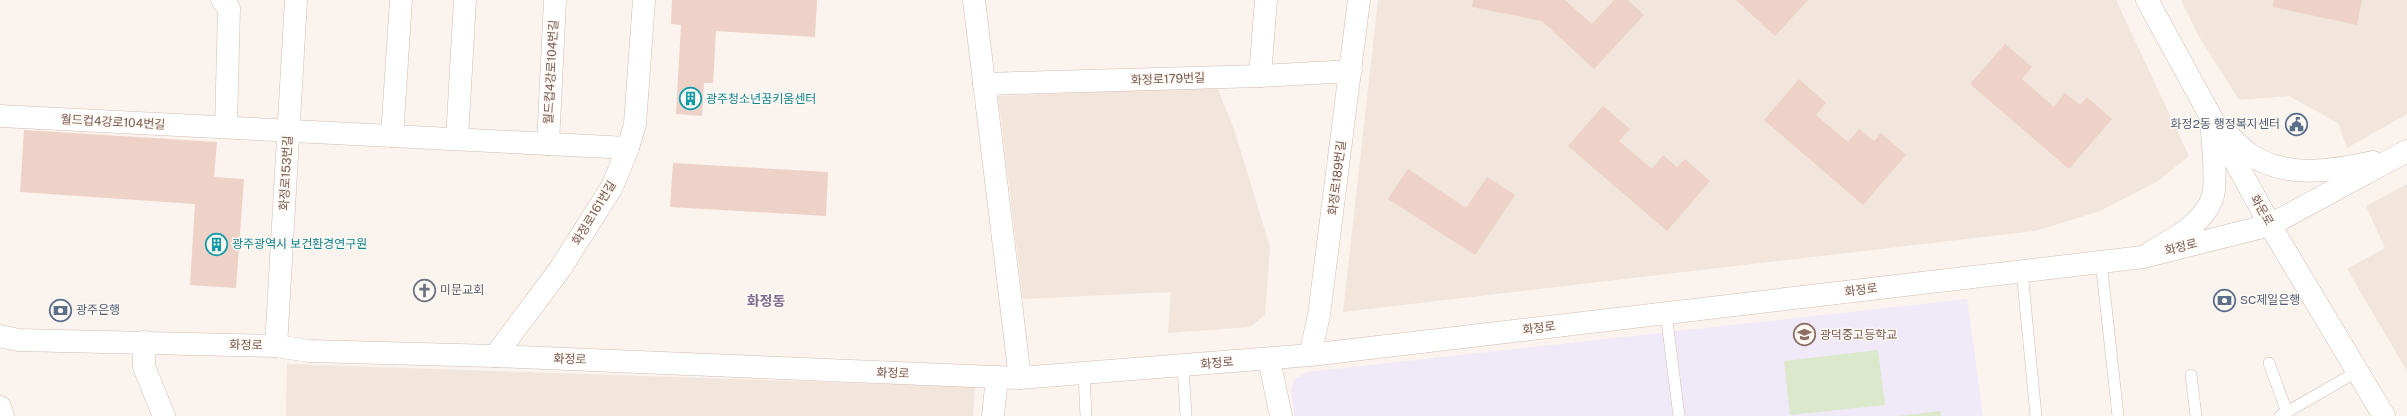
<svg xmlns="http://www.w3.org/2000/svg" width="2407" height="416" font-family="'Public Sans','Noto Sans KR',sans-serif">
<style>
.residential{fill:#f2e5dc}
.education{fill:#f0e9f8}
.green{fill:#dbe8cc}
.building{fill:#eed1c7}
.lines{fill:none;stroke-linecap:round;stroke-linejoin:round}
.service-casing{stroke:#cfbdb5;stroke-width:12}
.minor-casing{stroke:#cfbdb5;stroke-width:23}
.tertiary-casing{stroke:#cfbdb5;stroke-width:23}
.service{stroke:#fff;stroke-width:11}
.minor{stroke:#fff;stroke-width:22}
.tertiary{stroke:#fff;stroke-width:22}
.labels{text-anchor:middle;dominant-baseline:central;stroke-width:3;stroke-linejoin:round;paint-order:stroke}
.street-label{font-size:12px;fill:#745951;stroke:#fef8f3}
.culture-label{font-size:12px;fill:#0d838f;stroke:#fef8f3;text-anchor:start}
.service-label{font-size:12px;fill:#4e5e75;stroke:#fef8f3;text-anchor:start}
.worship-label{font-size:12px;fill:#5b616d;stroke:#fef8f3;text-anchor:start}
.education-label{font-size:12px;fill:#785e54;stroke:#fef8f3;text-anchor:start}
.quarter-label{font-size:14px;font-weight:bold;fill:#7d6a8f;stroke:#fef8f3}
</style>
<rect width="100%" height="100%" fill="#fbf3ed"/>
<g class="residential">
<path d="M1378,0H2116L2189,156L2158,181L2100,211L2035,231L1343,312Z"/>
<path d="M2181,0H2407V114L2347,148L2338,123L2289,96L2239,100L2198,35Z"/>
<path d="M1217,87L1234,129L1270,247L1265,315L1250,327L1168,333L1171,292L1023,299L998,96Z"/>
<path d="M2407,184V371L2347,269L2385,248L2366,206Z"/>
<path d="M287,364L975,387L973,416H286Z"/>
</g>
<path class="education" d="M1967,299L1983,416H1295L1292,399L1291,388L1295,379L1308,372Z"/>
<g class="green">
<path d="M1878,350L1885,405L1790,415L1784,361Z"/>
<path d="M1940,411L1941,416H1898Z"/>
</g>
<g class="building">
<path d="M672,0H817L815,37L716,31L713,83H704L702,116L676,114L681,25L671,24Z"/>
<path d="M1473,0H1565L1592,24L1614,0H1628L1644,15L1594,69L1542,21L1472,7Z"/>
<path d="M1736,0H1808L1775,36Z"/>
<path d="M2274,0H2362L2357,25L2273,7Z"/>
<path d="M2005,44L2032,67L2022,79L2054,107L2065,93L2080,105L2087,97L2112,119L2069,169L1970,84Z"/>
<path d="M1799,79L1826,103L1816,115L1848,142L1859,129L1874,141L1881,133L1906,155L1863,205L1764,120Z"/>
<path d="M1603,106L1630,129L1619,141L1652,169L1663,155L1677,167L1685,159L1710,181L1667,231L1568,146Z"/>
<path d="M24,130L217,142L214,177L244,179L236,288L190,285L195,204L20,192Z"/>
<path d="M673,163L828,172L826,216L670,207Z"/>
<path d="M1408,169L1466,208L1487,177L1515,195L1475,255L1388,199Z"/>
</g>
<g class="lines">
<defs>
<g id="service">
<path d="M2101,261L2118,416"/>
<path d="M2022,271L2036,416"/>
<path d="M1666,313L1679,416"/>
<path d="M2269,363L2287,412"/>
<path d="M1183,366L1186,416"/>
<path d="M1084,374L1086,416"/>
<path d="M2191,375L2196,416"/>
<path d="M2280,416L2358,371"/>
</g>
<g id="minor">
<path d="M222,0L229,8L226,127"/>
<path d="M974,0L1020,378"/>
<path d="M1260,76L1266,0"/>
<path d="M984,84L1260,76L1351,71"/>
<path d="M0,116L628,148"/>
<path d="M392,136L401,0"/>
<path d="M457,139L465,0"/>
<path d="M548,144L555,0"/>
<path d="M2151,252C2173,239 2202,225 2212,199C2218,184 2212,138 2211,120"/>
<path d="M144,342V367L164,416"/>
<path d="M276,346L296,0"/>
<path d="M1310,355L1319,315L1359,0"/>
<path d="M495,356L560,269L612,187L628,148L635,124L644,0"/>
<path d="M1269,359L1281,416"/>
<path d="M993,416L997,377"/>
</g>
<g id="tertiary">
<path d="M2147,0L2270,225L2384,416"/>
<path d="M2224,131C2232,139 2240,147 2249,154C2287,179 2331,171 2373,162"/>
<path d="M0,336L18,340L276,346L309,351L495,356L1020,378L1310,355L2143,257L2270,225L2407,151"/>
<path d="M0,407L3,416"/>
</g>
</defs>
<use href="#service" class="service-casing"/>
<use href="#minor" class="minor-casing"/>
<use href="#tertiary" class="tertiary-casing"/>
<use href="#service" class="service"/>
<use href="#minor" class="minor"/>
<use href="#tertiary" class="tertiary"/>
</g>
<defs>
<symbol id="building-ring" viewBox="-11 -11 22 22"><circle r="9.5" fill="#fef8f3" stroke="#0f9aa8" stroke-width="1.5"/><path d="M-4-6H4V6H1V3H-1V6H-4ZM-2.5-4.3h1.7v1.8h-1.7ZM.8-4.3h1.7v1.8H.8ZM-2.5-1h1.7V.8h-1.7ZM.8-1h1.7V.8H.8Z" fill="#0f9aa8"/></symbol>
<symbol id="civic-ring" viewBox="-11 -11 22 22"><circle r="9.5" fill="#fef8f3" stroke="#5c6f8a" stroke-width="1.5"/><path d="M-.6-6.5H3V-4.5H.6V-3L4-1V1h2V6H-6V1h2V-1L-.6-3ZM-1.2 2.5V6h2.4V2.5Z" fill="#5c6f8a"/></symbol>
<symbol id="church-ring" viewBox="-11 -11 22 22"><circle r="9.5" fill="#fef8f3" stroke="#6b7280" stroke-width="1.5"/><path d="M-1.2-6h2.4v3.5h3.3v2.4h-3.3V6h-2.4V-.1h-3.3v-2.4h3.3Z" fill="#6b7280"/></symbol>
<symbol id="bank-ring" viewBox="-11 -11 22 22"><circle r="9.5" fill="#fef8f3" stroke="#5c6f8a" stroke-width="1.5"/><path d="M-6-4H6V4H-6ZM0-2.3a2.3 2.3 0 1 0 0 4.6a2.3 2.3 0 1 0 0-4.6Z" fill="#5c6f8a"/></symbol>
<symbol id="school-ring" viewBox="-11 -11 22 22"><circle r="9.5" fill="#fef8f3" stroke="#8d6e63" stroke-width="1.5"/><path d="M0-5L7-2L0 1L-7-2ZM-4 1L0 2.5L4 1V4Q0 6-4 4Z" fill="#8d6e63"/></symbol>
</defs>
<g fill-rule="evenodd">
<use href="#building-ring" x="678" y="86" width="25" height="25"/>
<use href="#civic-ring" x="2284" y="112" width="25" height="25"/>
<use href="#building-ring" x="204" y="232" width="25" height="25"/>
<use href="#church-ring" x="412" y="278" width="25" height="25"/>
<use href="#bank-ring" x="2212" y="288" width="25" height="25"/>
<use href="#bank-ring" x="48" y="298" width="25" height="25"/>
<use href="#school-ring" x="1792" y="322" width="25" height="25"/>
</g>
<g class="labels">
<g class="street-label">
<text transform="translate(551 72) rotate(-87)">월드컵4강로104번길</text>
<text transform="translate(1168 79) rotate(-2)">화정로179번길</text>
<text transform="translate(113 122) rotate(3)">월드컵4강로104번길</text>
<text transform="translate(286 173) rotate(-87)">화정로153번길</text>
<text transform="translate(1337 178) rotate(-83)">화정로189번길</text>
<text transform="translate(2262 210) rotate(60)">화운로</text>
<text transform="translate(594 213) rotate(-59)">화정로161번길</text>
<text transform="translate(2181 247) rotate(-14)">화정로</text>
<text transform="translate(1861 290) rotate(-7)">화정로</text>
<text transform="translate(1539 328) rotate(-7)">화정로</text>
<text transform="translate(246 345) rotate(1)">화정로</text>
<text transform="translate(570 359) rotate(2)">화정로</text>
<text transform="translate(1217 363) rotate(-5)">화정로</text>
<text transform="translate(893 373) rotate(2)">화정로</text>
</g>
<g class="culture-label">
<text x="706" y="99">광주청소년꿈키움센터</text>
<text x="232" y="244">광주광역시 보건환경연구원</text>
</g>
<g class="service-label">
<text x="2280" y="124" text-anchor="end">화정2동 행정복지센터</text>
<text x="2240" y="300">SC제일은행</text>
<text x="76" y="310">광주은행</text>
</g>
<g class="worship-label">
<text x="440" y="290">미문교회</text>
</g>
<g class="education-label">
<text x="1820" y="335">광덕중고등학교</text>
</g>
<g class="quarter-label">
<text x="766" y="301">화정동</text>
</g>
</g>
</svg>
